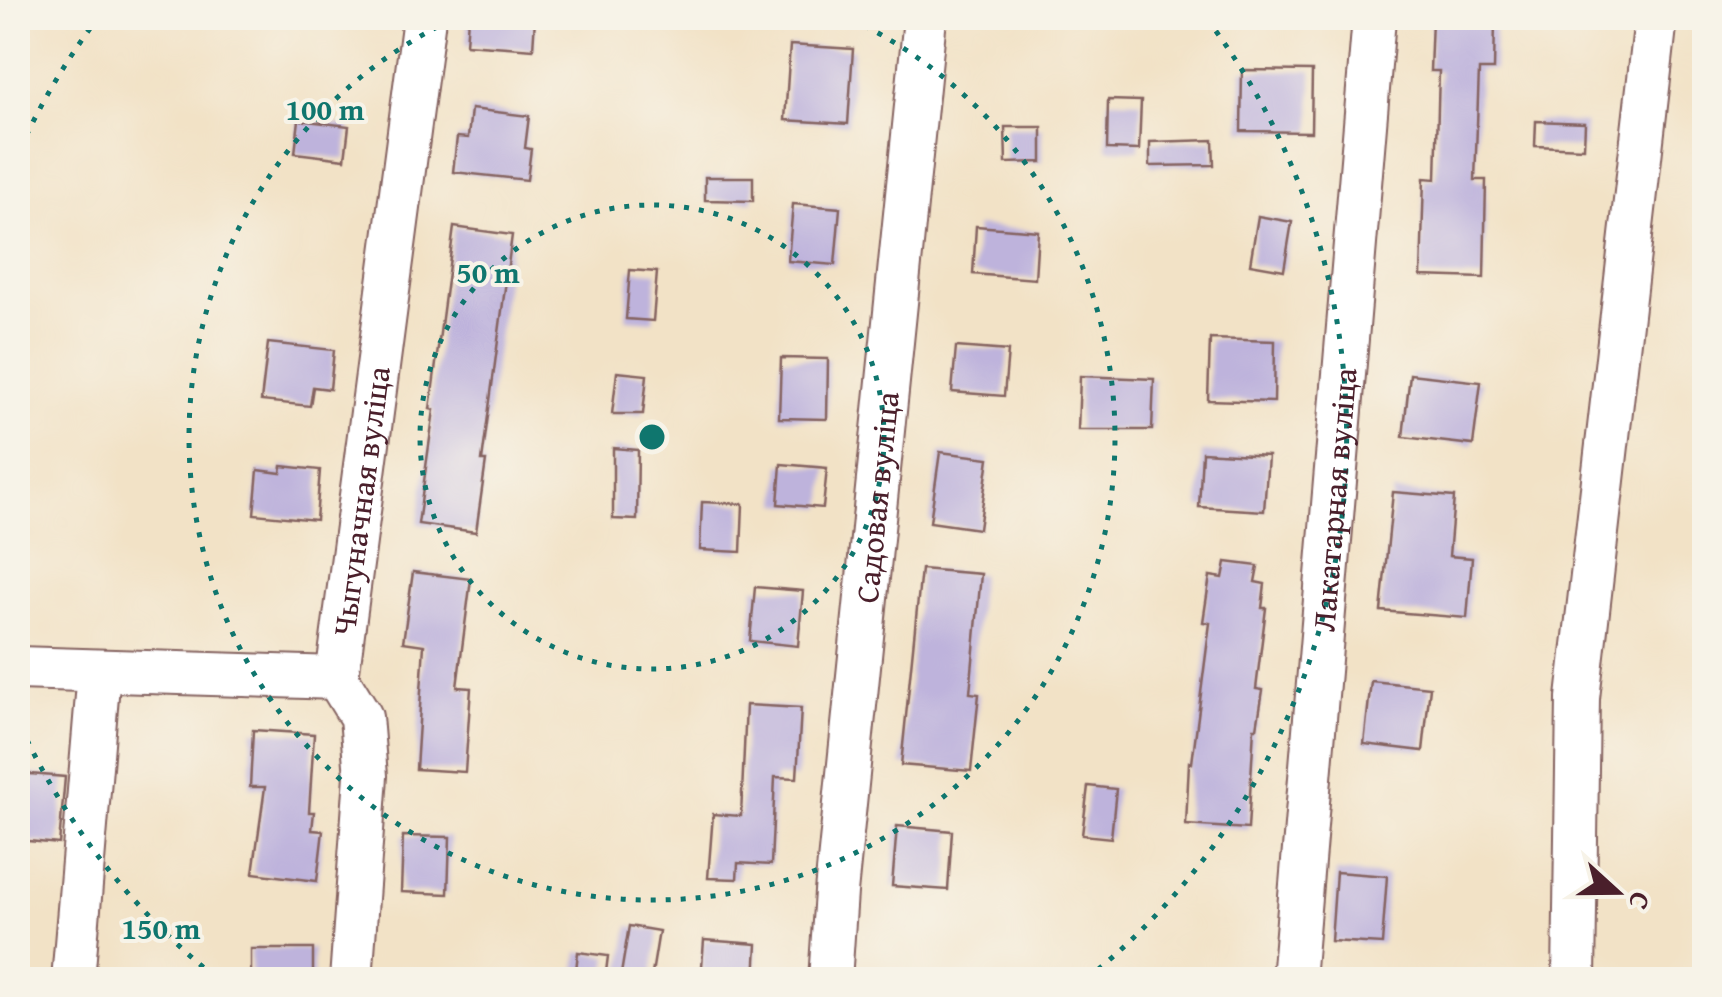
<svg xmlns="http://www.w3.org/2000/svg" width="1722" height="997" font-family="'Gentium Book Plus',serif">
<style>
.building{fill:#beb3dc}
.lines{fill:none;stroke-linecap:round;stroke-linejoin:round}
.minor-casing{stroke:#856361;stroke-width:46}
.minor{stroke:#fff;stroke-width:42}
.ring{fill:none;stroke:#0f766e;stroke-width:5;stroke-dasharray:5 10}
.labels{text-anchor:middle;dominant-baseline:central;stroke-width:8;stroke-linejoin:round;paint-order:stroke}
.street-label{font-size:32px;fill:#4a1f2b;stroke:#f7f3e8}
.centre{fill:#0f766e;stroke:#f7f3e8;stroke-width:5}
.ring-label{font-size:30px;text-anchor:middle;font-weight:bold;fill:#0f766e;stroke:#f7f3e8;stroke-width:8;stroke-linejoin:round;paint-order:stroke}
</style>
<rect width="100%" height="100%" fill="#f7f3e8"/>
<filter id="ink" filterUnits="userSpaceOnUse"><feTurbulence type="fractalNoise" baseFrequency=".01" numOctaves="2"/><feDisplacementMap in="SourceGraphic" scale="20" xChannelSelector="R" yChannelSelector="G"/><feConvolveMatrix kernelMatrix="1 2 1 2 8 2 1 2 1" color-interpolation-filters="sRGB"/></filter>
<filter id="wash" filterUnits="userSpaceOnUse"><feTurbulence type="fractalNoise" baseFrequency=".0048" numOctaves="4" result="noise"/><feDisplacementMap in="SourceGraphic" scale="40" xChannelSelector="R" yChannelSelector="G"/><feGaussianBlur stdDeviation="2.25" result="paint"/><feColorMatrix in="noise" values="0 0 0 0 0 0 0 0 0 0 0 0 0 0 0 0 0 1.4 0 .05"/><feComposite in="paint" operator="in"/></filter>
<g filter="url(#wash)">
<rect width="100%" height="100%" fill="#f2e2c6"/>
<g id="blocks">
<g class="building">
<path d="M468,18H535L533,49L466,44Z"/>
<path d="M1432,19L1495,21L1494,70H1479L1475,180H1486L1484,278L1421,276L1424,178L1436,179L1439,71H1430Z"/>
<path d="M790,45L853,49L848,124L785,120Z"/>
<path d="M1242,70L1312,71L1311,132L1241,131Z"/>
<path d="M1108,100L1141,101L1139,150L1107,149Z"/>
<path d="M471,109L529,116L525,148L531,149L527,180L453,172L457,137L468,138Z"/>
<path d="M299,120L349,126L345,159L295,153Z"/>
<path d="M1536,121L1585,123L1584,148L1535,146Z"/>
<path d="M1005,127H1042V162L1006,163Z"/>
<path d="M1213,140L1214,165L1150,166V142Z"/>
<path d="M705,177H753V201L705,200Z"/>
<path d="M793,204L840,208L835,265L788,261Z"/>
<path d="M1258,216L1292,222L1284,270L1250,264Z"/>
<path d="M976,226L1038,231L1035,279L973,274Z"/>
<path d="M454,227L512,235L482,461H486L476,532L418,524L434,410L430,409Z"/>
<path d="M630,270L657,272L653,321L626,319Z"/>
<path d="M1210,339L1275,341L1274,402L1208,400Z"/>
<path d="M268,343L334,350L330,389L313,387L310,406L261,401Z"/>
<path d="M956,347L1008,351L1004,396L952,392Z"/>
<path d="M781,358L828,359L827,419L779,418Z"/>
<path d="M617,372L647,375L643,414H612Z"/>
<path d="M1410,374L1481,382L1473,445L1403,437Z"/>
<path d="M1080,376L1154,379L1152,430H1078Z"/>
<path d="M613,448L638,450L637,520L613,519Z"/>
<path d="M940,452L989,458L979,529L930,522Z"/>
<path d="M1202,452L1268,456L1264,511L1199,507Z"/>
<path d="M781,464L827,468L823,508L778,504Z"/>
<path d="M282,466L320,470L316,520L254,514L258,470L281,473Z"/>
<path d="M1393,492L1454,497L1449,556L1472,558L1467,618L1381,611Z"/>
<path d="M702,502L743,504L741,552L700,550Z"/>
<path d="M1226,562L1258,566L1255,582L1265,584L1262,608H1266L1256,689L1263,690L1257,728H1254L1248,829L1186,825L1189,762L1192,763L1210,623L1203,622L1210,576L1223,578Z"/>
<path d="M921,569L981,574L970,693L979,694L971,771L901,765Z"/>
<path d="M413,572L471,579L457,687L471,688L465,772L416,769L424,645L403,642Z"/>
<path d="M755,587L803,591L798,646L750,641Z"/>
<path d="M1371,681L1430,687L1423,751L1364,744Z"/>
<path d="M746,705L801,708L797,778L775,777L771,865L738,863L737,879L708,878L713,814L741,816Z"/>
<path d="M253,730L314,734L309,812H314L312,830L323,831L317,881L253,873L265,787H250Z"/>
<path d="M18,773L65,777L59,844L18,840Z"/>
<path d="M1088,786L1116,789L1111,838L1082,835Z"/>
<path d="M897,826L952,831L948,890L892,886Z"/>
<path d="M403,836L450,837L448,894L401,892Z"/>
<path d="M1336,872L1387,876L1382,944L1331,941Z"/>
<path d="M629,926L659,931L651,980H620Z"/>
<path d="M704,940L757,944L755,980H701Z"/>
<rect x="251" y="949" width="62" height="31"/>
<path d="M578,952L608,956L605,980H575Z"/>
</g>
</g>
</g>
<g filter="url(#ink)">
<use href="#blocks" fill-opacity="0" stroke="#856361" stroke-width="2.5"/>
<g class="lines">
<defs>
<g id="minor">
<path d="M18,668L337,678"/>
<path d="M73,980L99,672"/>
<path id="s1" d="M351,980L366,776L361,717L337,678L424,18"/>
<path id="s2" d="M830,980L836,892L925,18"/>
<path id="s3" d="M1293,980L1374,18"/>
<path d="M1574,980L1578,698L1656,18"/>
</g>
</defs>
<use href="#minor" class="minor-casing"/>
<use href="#minor" class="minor"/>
</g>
</g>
<g class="ring">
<circle cx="652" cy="437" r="232"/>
<path d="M851 19A463 463 0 1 1 453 19"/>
<path d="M215 977A695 695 0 0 1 20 725M20 149A695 695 0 0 1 97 19M1207 19A695 695 0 0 1 1089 977"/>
</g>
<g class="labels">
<g class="street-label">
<text stroke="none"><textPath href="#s2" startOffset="485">Садовая вуліца</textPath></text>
<text stroke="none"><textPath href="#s3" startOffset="482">Лакатарная вуліца</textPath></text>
<text stroke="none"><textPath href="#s1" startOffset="488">Чыгуначная вуліца</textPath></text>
</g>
</g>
<circle cx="652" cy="437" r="15" class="centre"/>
<g class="ring-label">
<text x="325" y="120">100 m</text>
<text x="488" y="283">50 m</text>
<text x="161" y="939">150 m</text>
</g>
<rect width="1722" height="997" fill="none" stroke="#f7f3e8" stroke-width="60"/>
<g transform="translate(1617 892) rotate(111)" stroke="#f7f3e8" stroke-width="8" paint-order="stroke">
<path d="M0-8L18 38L0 25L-18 38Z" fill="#4a1f2b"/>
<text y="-15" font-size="28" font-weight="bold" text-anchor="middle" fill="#4a1f2b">С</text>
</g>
</svg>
